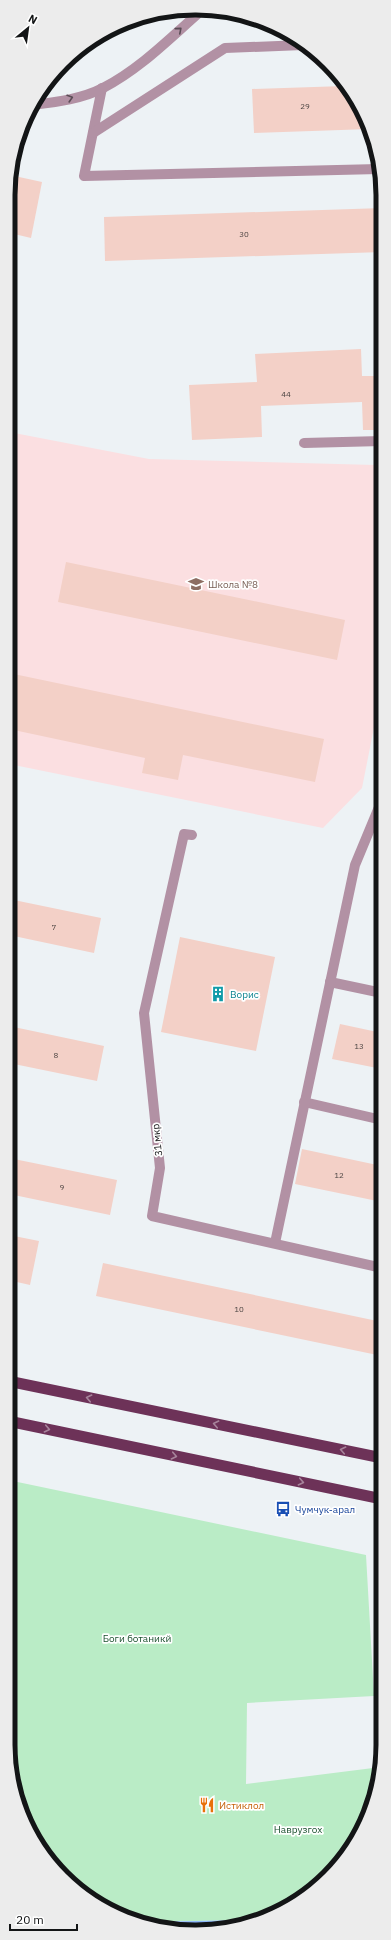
<svg xmlns="http://www.w3.org/2000/svg" width="391" height="1940" font-family="'IBM Plex Sans',sans-serif">
<style>
.education{fill:#fbdfe1}
.green{fill:#baecc6}
.water{fill:#8cb7f9}
.building{fill:#f3d0c7}
.lines{fill:none;stroke-linecap:round;stroke-linejoin:round}
.minor{stroke:#b291a4;stroke-width:10}
.tertiary{stroke:#b291a4;stroke-width:10}
.trunk{stroke:#6d3258;stroke-width:11}
.oneway{stroke:#5b4d56}
.oneway2{stroke:#a7849b}
.labels{text-anchor:middle;dominant-baseline:central;stroke-width:3.5;stroke-linejoin:round;paint-order:stroke}
.number-label{font-size:8px;fill:#4b4442}
.education-label{font-size:10px;fill:#785e54;stroke:#fff;text-anchor:start}
.culture-label{font-size:10px;fill:#0d838f;stroke:#fff;text-anchor:start}
.street-label{font-size:10px;fill:#131516;stroke:#fff}
.transit-label{font-size:10px;fill:#164399;stroke:#fff;text-anchor:start}
.park-label{font-size:10px;fill:#1a502e;stroke:#fff}
.food-label{font-size:10px;fill:#c56008;stroke:#fff;text-anchor:start}
.rim{fill:none;stroke:#131516;stroke-width:5}
</style>
<rect width="100%" height="100%" fill="#edf2f5"/>
<path class="education" d="M9,432L149,459L375,465L382,481V687L362,788L323,828L9,764Z"/>
<path class="green" d="M8,1480L366,1555L374,1696L247,1703L246,1784L381,1767L364,1828L319,1886L256,1922L250,1923L249,1920L141,1922L124,1918L63,1877L22,1816L8,1744Z"/>
<path class="water" d="M250,1920V1923L183,1932L141,1922Z"/>
<g class="building">
<path d="M344,86L369,124L370,129L254,133L252,89Z"/>
<path d="M10,175L42,182L31,238L10,233Z"/>
<path d="M383,208V252L105,261L104,217Z"/>
<path d="M361,349L362,376H382V430H363L362,402L261,406L262,437L192,440L189,385L257,382L255,354Z"/>
<path d="M66,562L345,620L337,660L58,602Z"/>
<path d="M9,673L324,739L315,782L183,755L178,780L142,773L145,758L9,729Z"/>
<path d="M9,899L101,918L94,953L9,935Z"/>
<path d="M180,937L275,957L256,1051L161,1032Z"/>
<path d="M340,1024L382,1033V1069L332,1059Z"/>
<path d="M9,1026L104,1046L97,1081L9,1063Z"/>
<path d="M302,1149L382,1166V1202L295,1184Z"/>
<path d="M9,1158L117,1180L110,1215L9,1194Z"/>
<path d="M9,1235L39,1241L30,1285L8,1280Z"/>
<path d="M103,1263L382,1322V1356L96,1296Z"/>
</g>
<g class="lines">
<g class="minor">
<path d="M102,88L84,176L379,169"/>
<path d="M93,133L225,48L303,45"/>
<path d="M304,443L382,441"/>
<path d="M192,835L184,834L144,1013L160,1168L152,1216L382,1268"/>
<path d="M330,982L382,993"/>
<path d="M304,1102L382,1120"/>
<path d="M275,1243L355,865L382,800"/>
</g>
<path class="tertiary" d="M32,105C56,102 82,99 103,88C140,69 170,38 201,11"/>
<g class="trunk">
<path d="M8,1381L382,1458"/>
<path d="M8,1421L382,1499"/>
</g>
</g>
<defs><path id="oneway-chevron" d="M-2-3.5L2.5 0L-2 3.5" fill="none" stroke-width="1.6" stroke-linecap="round" stroke-linejoin="round"/></defs>
<g class="oneway">
<use href="#oneway-chevron" transform="translate(179 30) rotate(-41)"/>
<use href="#oneway-chevron" transform="translate(70 98) rotate(-17)"/>
</g>
<g class="oneway2">
<use href="#oneway-chevron" transform="translate(89 1398) rotate(-168)"/>
<use href="#oneway-chevron" transform="translate(216 1424) rotate(-168)"/>
<use href="#oneway-chevron" transform="translate(47 1429) rotate(12)"/>
<use href="#oneway-chevron" transform="translate(343 1450) rotate(-168)"/>
<use href="#oneway-chevron" transform="translate(174 1456) rotate(12)"/>
<use href="#oneway-chevron" transform="translate(301 1482) rotate(12)"/>
</g>
<defs>
<symbol id="school-bare" viewBox="-9 -9 18 18"><path d="M0-5L7-2L0 1L-7-2ZM-4 1L0 2.5L4 1V4Q0 6-4 4Z" fill="#8d6e63" stroke="#fff" stroke-width="2.5" paint-order="stroke"/></symbol>
<symbol id="building-bare" viewBox="-9 -9 18 18"><path d="M-4-6H4V6H1V3H-1V6H-4ZM-2.5-4.3h1.7v1.8h-1.7ZM.8-4.3h1.7v1.8H.8ZM-2.5-1h1.7V.8h-1.7ZM.8-1h1.7V.8H.8Z" fill="#0f9aa8" stroke="#fff" stroke-width="2.5" paint-order="stroke"/></symbol>
<symbol id="bus-bare" viewBox="-9 -9 18 18"><path d="M-5-6H5V4H4V6H2V4H-2V6H-4V4H-5ZM-3.5-4V0h7V-4ZM-3.5 1.2v1.5H-2V1.2ZM2 1.2v1.5H3.5V1.2Z" fill="#1a4fb4" stroke="#fff" stroke-width="2.5" paint-order="stroke"/></symbol>
<symbol id="restaurant-bare" viewBox="-9 -9 18 18"><path d="M-5-6h1v4h1v-4h1v4h1v-4h1v5L-1.5 .5V6h-2V.5L-5-1ZM5-6V6H3V1.5H1.5Q1.5-4 5-6Z" fill="#e8710a" stroke="#fff" stroke-width="2.5" paint-order="stroke"/></symbol>
</defs>
<g fill-rule="evenodd">
<use href="#school-bare" x="185" y="573" width="22" height="22"/>
<use href="#building-bare" x="207" y="983" width="22" height="22"/>
<use href="#bus-bare" x="272" y="1498" width="22" height="22"/>
<use href="#restaurant-bare" x="196" y="1794" width="22" height="22"/>
</g>
<g class="labels">
<g class="number-label">
<text x="305" y="106">29</text>
<text x="244" y="234">30</text>
<text x="286" y="394">44</text>
<text x="54" y="927">7</text>
<text x="359" y="1046">13</text>
<text x="56" y="1055">8</text>
<text x="339" y="1175">12</text>
<text x="62" y="1187">9</text>
<text x="239" y="1309">10</text>
</g>
<g class="education-label">
<text x="208" y="584">Школа №8</text>
</g>
<g class="culture-label">
<text x="230" y="994">Ворис</text>
</g>
<g class="street-label">
<text transform="translate(157 1140) rotate(-96)">31 мкр</text>
</g>
<g class="transit-label">
<text x="295" y="1509">Чумчук-арал</text>
</g>
<g class="park-label">
<text x="137" y="1638">Боги ботаникй</text>
<text x="298" y="1829">Наврузгох</text>
</g>
<g class="food-label">
<text x="219" y="1805">Истиклол</text>
</g>
</g>
<path d="M0 0H391V1940H0ZM195 15H196A180 180 0 0 1 376 195V1745A180 180 0 0 1 196 1925H195A180 180 0 0 1 15 1745V195A180 180 0 0 1 195 15Z" fill="#ececec" fill-rule="evenodd"/>
<path class="rim" d="M195 15H196A180 180 0 0 1 376 195V1745A180 180 0 0 1 196 1925H195A180 180 0 0 1 15 1745V195A180 180 0 0 1 195 15Z"/>
<g transform="translate(28 28) rotate(29)" stroke="#ffffff" stroke-width="3" paint-order="stroke">
<path d="M0-3L7 15L0 10L-7 15Z" fill="#131516"/>
<text y="-6" font-size="11" font-weight="bold" text-anchor="middle" fill="#131516">N</text>
</g>
<path d="M10 1924v6h67v-6" fill="none" stroke="#131516" stroke-width="2"/>
<text x="16" y="1924" font-size="12" fill="#131516" stroke="#ffffff" stroke-width="3" paint-order="stroke">20 m</text>
</svg>
